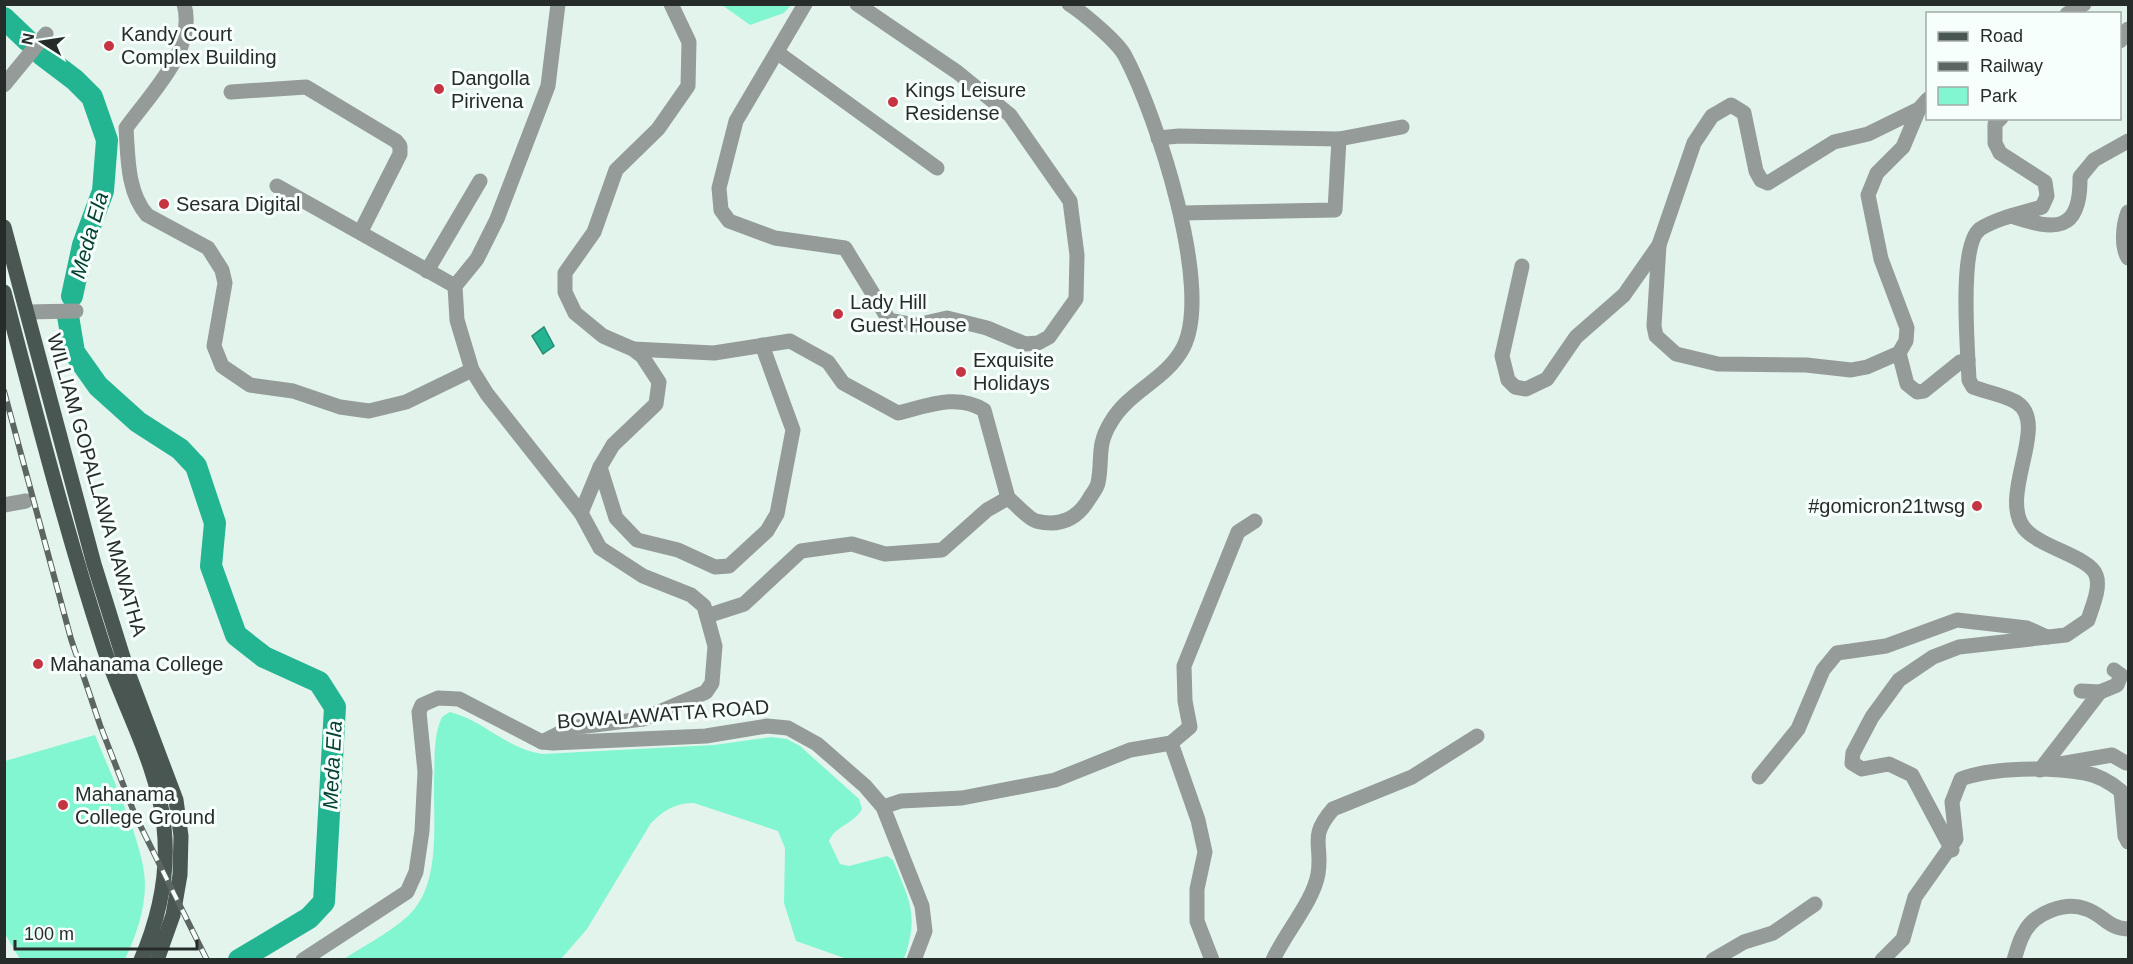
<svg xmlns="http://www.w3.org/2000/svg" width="2133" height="964" font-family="Helvetica,sans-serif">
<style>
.green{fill:#82f6d1}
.water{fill:#23b591;stroke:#248c72;stroke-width:1.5}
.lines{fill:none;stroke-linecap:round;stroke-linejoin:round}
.river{stroke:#23b591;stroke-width:22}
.minor{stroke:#949b98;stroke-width:15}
.major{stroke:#4a5652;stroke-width:15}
.rail-casing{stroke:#5c6561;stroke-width:6}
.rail{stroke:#f7fffc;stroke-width:4;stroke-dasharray:11;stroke-linecap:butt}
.poi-dot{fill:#c53541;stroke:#f7fffc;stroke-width:2}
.labels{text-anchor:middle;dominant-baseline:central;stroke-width:6;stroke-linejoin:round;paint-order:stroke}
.poi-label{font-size:20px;fill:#262c2a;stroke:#f7fffc;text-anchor:start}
.street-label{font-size:20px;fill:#262c2a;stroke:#f7fffc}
.water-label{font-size:21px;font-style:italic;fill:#054132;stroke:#f7fffc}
</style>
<rect width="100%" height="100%" fill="#e3f4ed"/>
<g class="green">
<path d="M722,5H791L784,13L750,25Z"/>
<path d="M450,712C483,720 507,749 542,754L714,745L771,737L787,739L800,746L859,799L862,809C854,824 835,826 829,841L840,864L849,866L887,856L893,860C909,900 919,913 905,956L903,959H847L796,941L784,903L785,848L778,831L694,803C675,803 664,810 651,823L587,929L561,959H344C365,945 389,933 408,916C442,885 433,821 434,780C435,759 433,736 442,717Z"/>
<path d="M95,735C110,773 145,846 145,884C145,910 136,936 125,959H20L5,934V761Z"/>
</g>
<path class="water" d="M544,327L554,346L543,354L532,336Z"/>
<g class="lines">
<g class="river">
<path d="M4,18L28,41"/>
<path d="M42,55L75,80L92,97L107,140L103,191L83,245L72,296"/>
<path d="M68,316L74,352L98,386L138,422L180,449L196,466L215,523L211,566L236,635L264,657L319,682L335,707L324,902L309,918L239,960"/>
</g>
<g class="minor">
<path d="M184,4C197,50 150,94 126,128C128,157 127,192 147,215L208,248L222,270L225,283L214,346L222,366L250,385L293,391L340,407L369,411L406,402L472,370"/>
<path d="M805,4L736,121L719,188L721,210L729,221L775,238L845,248L889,320L916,325L947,318L987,328L1025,344L1038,343L1049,337L1076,299L1077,255L1070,201L1010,115L957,72L857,4"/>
<path d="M2067,14L2084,4"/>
<path d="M2120,41L2128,29"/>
<path d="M778,53L937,168"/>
<path d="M4,85L46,34"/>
<path d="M231,92L306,87L396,141L400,146V154L361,231"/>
<path d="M1919,109L1868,134L1834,142L1768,183L1761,180L1756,171L1744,113L1731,105L1712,116L1694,143L1659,245L1654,326L1656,336L1676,354L1718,364L1806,365L1851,370L1867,367L1899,353L1906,341L1907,328L1881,259L1868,195L1877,173L1903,147L1919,109L1928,99"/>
<path d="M1158,138L1179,136L1339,139L1402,127"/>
<path d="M277,186L455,286"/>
<path d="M2128,212C2123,225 2121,246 2128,258"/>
<path d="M1181,213L1335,210L1339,139"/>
<path d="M2011,216C2055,231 2081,233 2080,177L2094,160L2128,141"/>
<path d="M1522,266L1502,356L1508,380L1515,387L1526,389L1547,379L1576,337L1624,295L1659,245"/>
<path d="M427,271L480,181"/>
<path d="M27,312L76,311"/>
<path d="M633,349L714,353L790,341L828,362L843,383L898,413C927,406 957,393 984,410L1008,498"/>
<path d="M1899,353L1907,384L1917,392L1924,391L1960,362L1968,360"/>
<path d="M600,467L616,518L637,540L678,550L715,567L729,566L767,531L777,514L793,430L762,345"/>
<path d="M4,505L26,501"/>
<path d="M581,513L600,467L613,445L656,404L659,382L642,356L633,349L603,336L575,313L565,292V273L594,232L616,170L658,129L688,86L689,42L671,4"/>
<path d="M707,616L744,604L801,551L852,544L885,554L942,550L987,510L1008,498C1016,504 1027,518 1036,521C1060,527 1077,519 1089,499C1092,494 1097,488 1098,483C1103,459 1096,446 1111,422C1129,391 1166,380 1183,348C1214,289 1156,114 1125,56C1118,42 1083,13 1069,4"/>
<path d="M2100,692L2117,685L2121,675L2114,670"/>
<path d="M542,742L570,728L643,719L706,692L712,683L715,646L704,606L691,595L643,576L600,548L581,513L487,394L472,370L457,320L455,286L477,259L497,219L548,86L558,4"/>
<path d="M1171,743L1198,820L1205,852L1197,889V921L1212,960"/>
<path d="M2054,765L2112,755L2126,763"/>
<path d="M2040,770L2100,692L2081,691"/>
<path d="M1759,777L1798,729L1823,670L1837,653L1886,646L1957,620L2027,628L2047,637"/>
<path d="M883,807L901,801L962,798L1055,780L1130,750L1171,743L1190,727L1185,701L1184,666L1238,532L1255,521"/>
<path d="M1952,850L1912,775L1889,764L1862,769L1852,763L1853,753L1872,717L1899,680L1933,657L1959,647L2066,635L2088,620C2092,607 2101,588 2096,575C2090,557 2039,547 2024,528C1998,494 2051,423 2016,402C2004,395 1986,392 1973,387L1969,380C1968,352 1958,245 1980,229C1997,218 2022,213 2042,207L2047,196L2045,182L2000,153L1995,143V124L2001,118"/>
<path d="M303,960L407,892L416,872L422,831L425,772L419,712L422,705L438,698L459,699L542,742L553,743L706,736L767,726L788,728L817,744L865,786L883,807L922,906L925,931L914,960"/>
<path d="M1273,960C1285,933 1313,902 1318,874C1323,843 1308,838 1333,809L1412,777L1477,736"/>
<path d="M1713,960L1744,942L1773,933L1815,904"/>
<path d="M1882,960L1903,939L1915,897L1956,839L1952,802L1961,779C1993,767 2050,767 2085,773C2098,775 2111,783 2121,791L2125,836L2128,842"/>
<path d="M2014,960C2017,951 2019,941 2024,933C2034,913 2065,901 2086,909C2104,915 2107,928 2128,929"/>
</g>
<g class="major">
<path d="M4,227L94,564L127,670L176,800L181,836L180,875L173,915L157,960"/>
<path d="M4,292C35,410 65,527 102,642C121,703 158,763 164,827C169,872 159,918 141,960"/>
</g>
<defs>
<path id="rail" d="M4,391L71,639L100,725L135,815L207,960"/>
</defs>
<use href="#rail" class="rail-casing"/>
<use href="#rail" class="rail"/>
</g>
<g class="poi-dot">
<circle cx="109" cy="46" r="6"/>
<circle cx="439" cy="89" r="6"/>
<circle cx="893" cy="102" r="6"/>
<circle cx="164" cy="204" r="6"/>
<circle cx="838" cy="314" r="6"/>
<circle cx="961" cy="372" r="6"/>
<circle cx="1977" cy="506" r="6"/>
<circle cx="38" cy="664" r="6"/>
<circle cx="63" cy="805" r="6"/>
</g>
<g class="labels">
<g class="poi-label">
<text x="121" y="34">Kandy Court<tspan x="121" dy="23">Complex Building</tspan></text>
<text x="451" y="78">Dangolla<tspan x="451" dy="23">Pirivena</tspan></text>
<text x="905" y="90">Kings Leisure<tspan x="905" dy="23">Residense</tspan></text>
<text x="176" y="204">Sesara Digital</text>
<text x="850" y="302">Lady Hill<tspan x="850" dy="23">Guest House</tspan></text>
<text x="973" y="360">Exquisite<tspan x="973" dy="23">Holidays</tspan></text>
<text x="1965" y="506" text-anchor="end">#gomicron21twsg</text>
<text x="50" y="664">Mahanama College</text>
<text x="75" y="794">Mahanama<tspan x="75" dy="23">College Ground</tspan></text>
</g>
<g class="street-label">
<text transform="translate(97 485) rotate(74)">WILLIAM GOPALLAWA MAWATHA</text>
<text transform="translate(663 714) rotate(-4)">BOWALAWATTA ROAD</text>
</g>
<g class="water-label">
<text transform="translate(89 235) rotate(-74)">Meda Ela</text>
<text transform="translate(332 765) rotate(-87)">Meda Ela</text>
</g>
</g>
<rect width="2133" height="964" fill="none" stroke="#262c2a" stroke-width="12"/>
<rect x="1926" y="12" width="195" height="108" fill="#f7fffc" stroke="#a3aba8" stroke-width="1.5"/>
<rect x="1938" y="32" width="30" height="9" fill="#4a5652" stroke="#a3aba8" stroke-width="1.5"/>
<text x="1980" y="42" font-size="18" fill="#262c2a">Road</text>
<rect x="1938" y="62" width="30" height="9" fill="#5c6561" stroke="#a3aba8" stroke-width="1.5"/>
<text x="1980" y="72" font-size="18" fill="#262c2a">Railway</text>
<rect x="1938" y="87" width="30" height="18" fill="#82f6d1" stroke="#a3aba8" stroke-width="1.5"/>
<text x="1980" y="102" font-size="18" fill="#262c2a">Park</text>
<g transform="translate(42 42) rotate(282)" stroke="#f7fffc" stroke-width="4.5" paint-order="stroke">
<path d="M0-4.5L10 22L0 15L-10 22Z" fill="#262c2a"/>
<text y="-9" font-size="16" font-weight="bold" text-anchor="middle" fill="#262c2a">N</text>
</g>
<path d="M15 940v9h182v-9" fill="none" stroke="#262c2a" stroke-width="3"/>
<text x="24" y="940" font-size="18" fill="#262c2a" stroke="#f7fffc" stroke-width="4.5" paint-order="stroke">100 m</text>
</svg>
